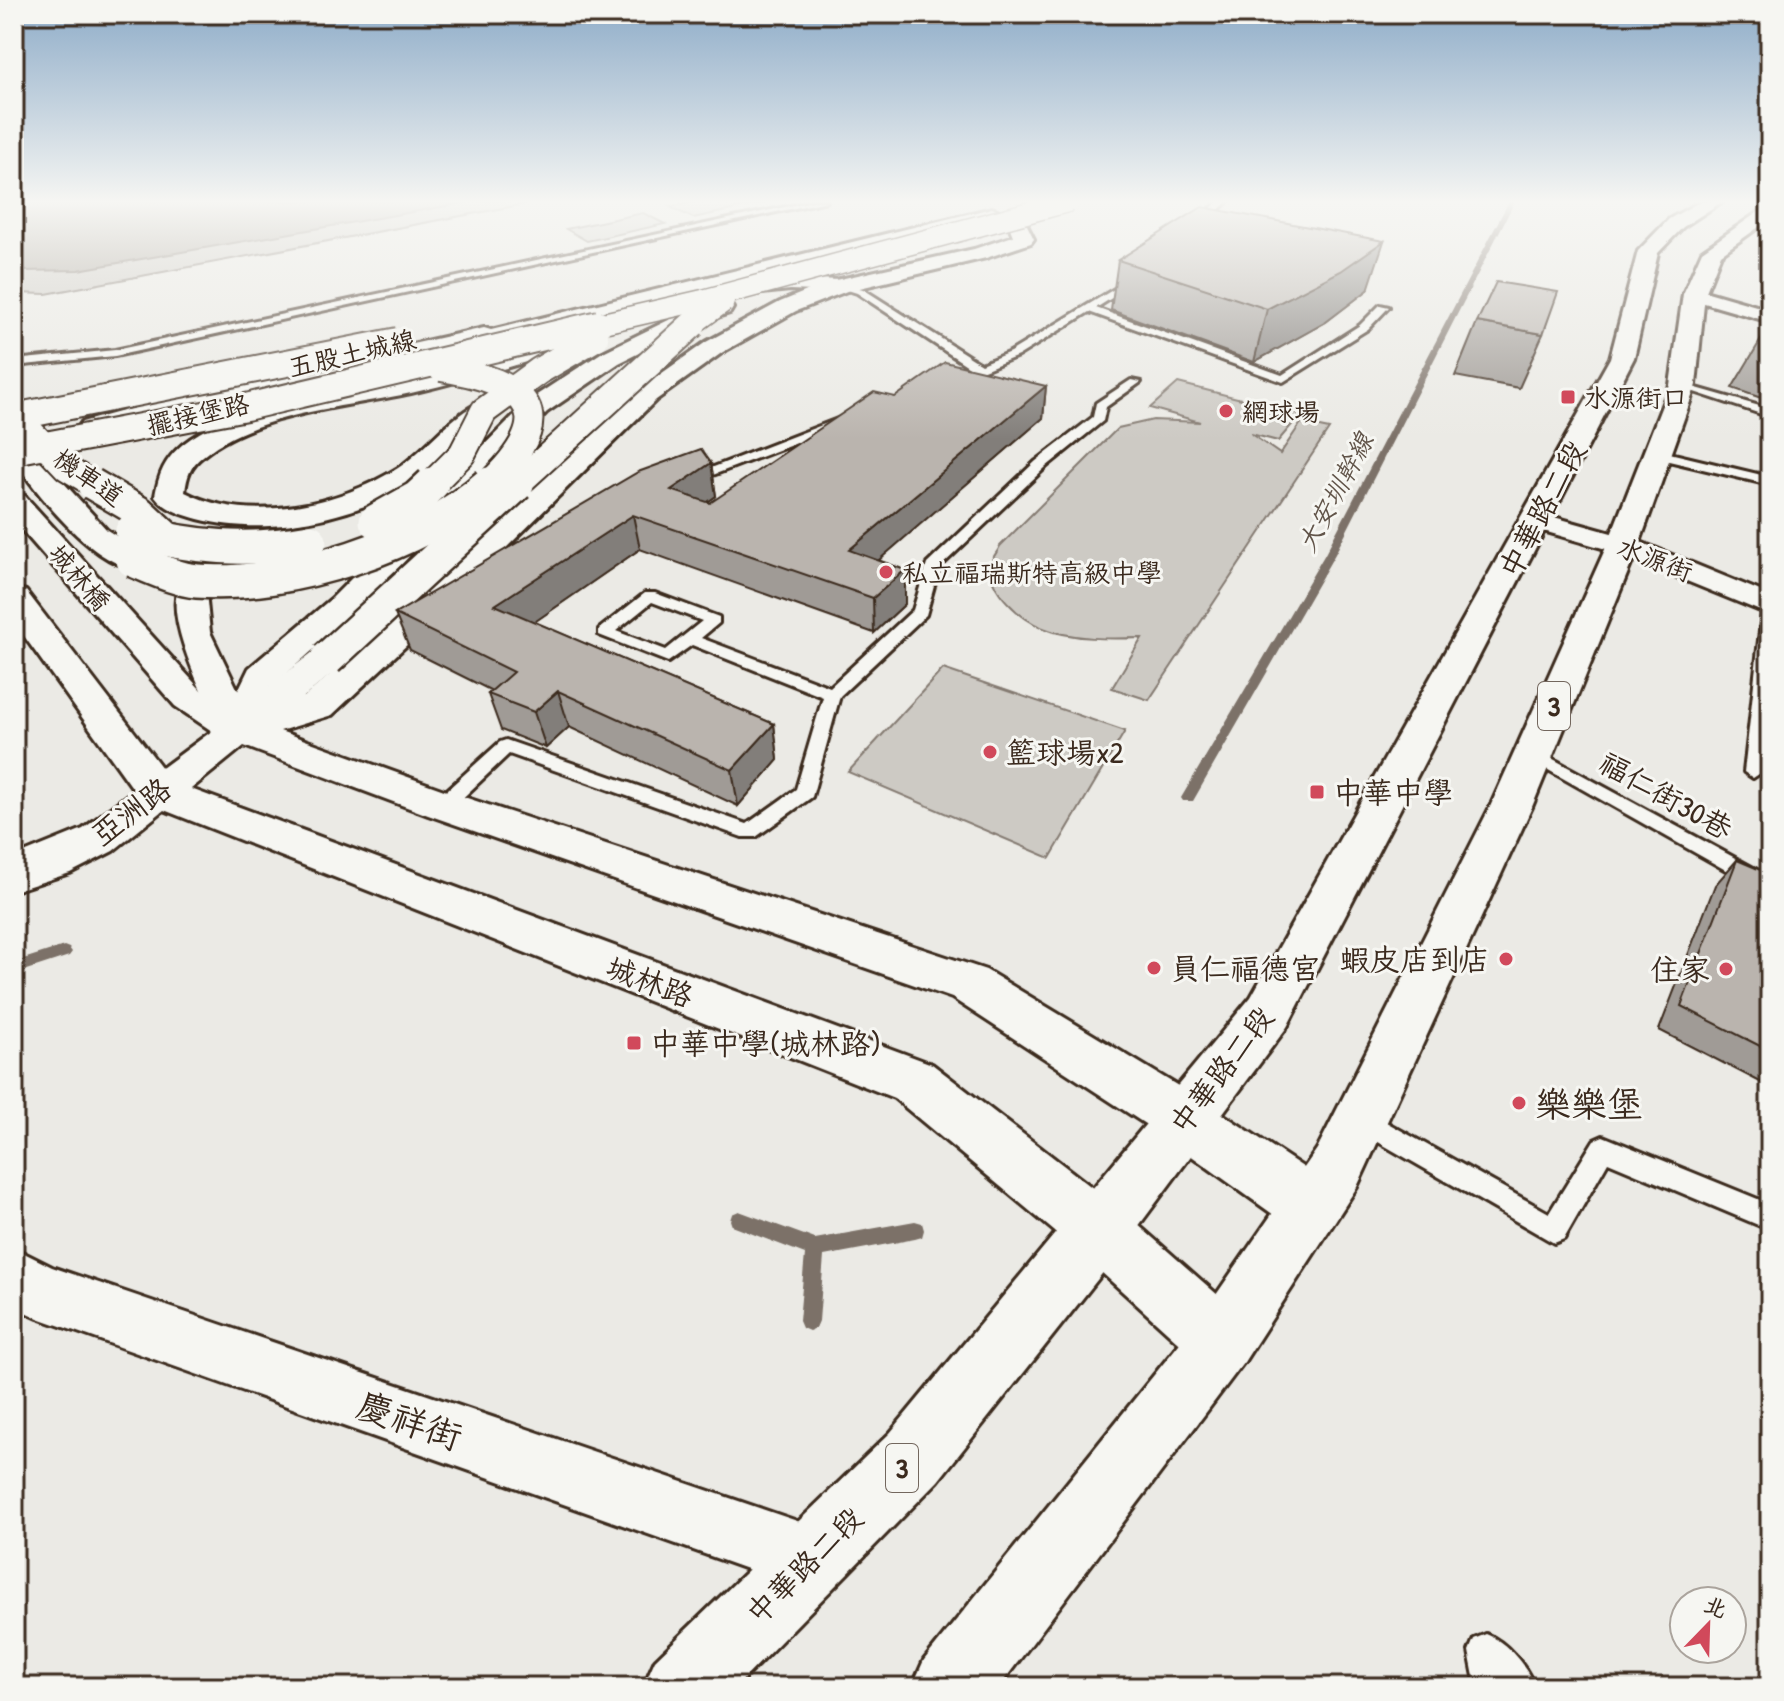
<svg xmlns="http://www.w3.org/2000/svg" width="1784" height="1701" font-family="'Patrick Hand','LXGW WenKai TC',sans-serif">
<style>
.green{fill:#cdcac4;stroke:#847a71;stroke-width:2}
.water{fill:#a8a198;stroke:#7c7167;stroke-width:2}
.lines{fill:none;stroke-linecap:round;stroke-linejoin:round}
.stream{fill:#7c7167;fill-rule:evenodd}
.service-casing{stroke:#3b2a1e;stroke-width:6}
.minor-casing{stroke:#3b2a1e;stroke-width:6}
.tertiary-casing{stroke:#3b2a1e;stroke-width:6}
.primary-casing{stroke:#3b2a1e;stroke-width:6}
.trunk-casing{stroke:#3b2a1e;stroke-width:6}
.service{fill:#f6f6f2;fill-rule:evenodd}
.minor{fill:#f6f6f2;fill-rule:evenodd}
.tertiary{fill:#f6f6f2;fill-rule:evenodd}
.primary{fill:#f6f6f2;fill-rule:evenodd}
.trunk{fill:#f6f6f2;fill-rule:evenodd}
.minor-bridge-far1-casing{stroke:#3b2a1e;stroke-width:28;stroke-linecap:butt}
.minor-bridge-casing{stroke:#3b2a1e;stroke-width:35;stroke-linecap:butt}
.trunk-bridge-far2-casing{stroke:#3b2a1e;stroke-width:23;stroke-linecap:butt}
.trunk-bridge-far1-casing{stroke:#3b2a1e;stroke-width:30;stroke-linecap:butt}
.trunk-bridge-casing{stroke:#3b2a1e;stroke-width:38;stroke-linecap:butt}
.minor-bridge-far1{stroke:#f6f6f2;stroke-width:24}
.minor-bridge{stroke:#f6f6f2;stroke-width:30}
.trunk-bridge-far2{stroke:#f6f6f2;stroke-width:20}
.trunk-bridge-far1{stroke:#f6f6f2;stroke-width:26}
.trunk-bridge{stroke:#f6f6f2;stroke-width:33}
.wall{fill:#a09b96;stroke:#3b2a1e;stroke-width:2}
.shaded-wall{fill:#827e7a;stroke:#3b2a1e;stroke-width:2}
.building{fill:#bab4ae;stroke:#3b2a1e;stroke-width:2}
.poi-dot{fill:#d1495b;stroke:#f6f6f2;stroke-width:3}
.labels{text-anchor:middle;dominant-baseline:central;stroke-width:6;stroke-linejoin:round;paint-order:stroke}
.far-street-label{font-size:26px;fill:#3b2a1e;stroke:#f6f6f2}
.far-poi-label{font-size:26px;fill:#3b2a1e;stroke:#f6f6f2;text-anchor:start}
.far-water-label{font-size:26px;font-style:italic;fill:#615449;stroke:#f6f6f2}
.shield{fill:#f6f6f2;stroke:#73675e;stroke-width:2}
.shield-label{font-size:28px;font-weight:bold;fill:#3b2a1e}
.street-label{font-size:30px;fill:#3b2a1e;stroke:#f6f6f2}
.poi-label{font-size:30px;fill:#3b2a1e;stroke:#f6f6f2;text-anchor:start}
.near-poi-label{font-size:36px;fill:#3b2a1e;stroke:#f6f6f2;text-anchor:start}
.near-street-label{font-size:36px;fill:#3b2a1e;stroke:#f6f6f2}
</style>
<rect width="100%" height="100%" fill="#ebeae5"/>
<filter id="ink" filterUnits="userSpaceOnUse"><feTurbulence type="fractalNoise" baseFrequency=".0125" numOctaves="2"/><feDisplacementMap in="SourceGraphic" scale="16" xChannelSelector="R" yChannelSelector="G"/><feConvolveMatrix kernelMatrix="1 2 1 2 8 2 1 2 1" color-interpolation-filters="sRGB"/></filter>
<g filter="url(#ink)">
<g class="green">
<path d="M14,201H541L46,294L14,293Z"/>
<path d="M700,201H760L764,203L693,218L670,207Z"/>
<path d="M643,213L665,224L587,241L566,229Z"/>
<path d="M1178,383L1301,414L1278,441L1251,434L1280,454L1301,423L1329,429L1149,700L1112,688L1142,638C1112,639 1072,640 1043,628C1021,619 986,589 991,563C992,558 998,551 1000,546L1118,428L1153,420L1200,422L1150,408Z"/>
<path d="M943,669L1125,731L1050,858L848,772Z"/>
</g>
<path class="water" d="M14,201H476L78,270L22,271L14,270Z"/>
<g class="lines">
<g class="stream">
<path d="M1509,201H1515L1335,554L1193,801H1183L1181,798L1325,554Z"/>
<path d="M64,946L69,948L72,952L69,956L14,974V962Z"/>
<path d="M739,1211L815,1239L915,1221L922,1223L924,1230L922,1237L915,1239L824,1256L819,1321L816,1328L809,1331L802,1328L799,1321L805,1254L732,1226L730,1220L732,1214Z"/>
</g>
<defs>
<g id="service">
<path d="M813,201H827L115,356L14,366V360L115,350Z"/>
<path d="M1219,201H1228L1197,230H1191V226Z"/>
<path d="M1134,277L1137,282L1096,308L1282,375L1360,325L1380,305L1389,307L1368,329L1283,382L1089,312L1018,356L952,383L946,380L948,378L971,368L857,293L835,286L840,283L863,289L981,364L1010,352Z"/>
<path d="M1131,380L1141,382L1106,407L1103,421L1046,467L939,568L926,615L840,696L812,797L756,837H742L509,754L450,810H436L433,805L436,800L500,742L506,740L747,824L796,789L823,697L692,645L668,662L599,635V629L645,593H655L719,617V623L701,638L830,687L913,610L927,564L1036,461L1093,417L1096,403ZM652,602L702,621L666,650L616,631Z"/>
<path d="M1679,383L1770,409V417L1679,387Z"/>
<path d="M840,418L846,422L844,425L692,483L680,480Z"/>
<path d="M1657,450L1770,477V485L1652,457V451Z"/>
<path d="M1770,608V693L1762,772L1753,778L1744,772L1762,613Z"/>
<path d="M1533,748L1770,877V895L1527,758L1524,754L1527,750Z"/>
<path d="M1361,1108L1549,1213L1594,1140L1603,1136L1770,1204V1230L1608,1162L1564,1239L1554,1243L1352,1127L1349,1119L1352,1111Z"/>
<path d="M1486,1634C1507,1642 1526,1666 1535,1687H1476L1469,1651L1474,1639Z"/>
</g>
<g id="minor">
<path d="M1694,288L1770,310V322L1687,298L1684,294Z"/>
<path d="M1536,512L1633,539L1770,595V615L1613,551L1526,526L1522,520L1526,514Z"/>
<path d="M191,583L202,586L206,592L210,632L257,730L252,738L239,742L226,738C209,711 161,613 180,586Z"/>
<path d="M14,1248L52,1267L809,1525L832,1535L842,1558L832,1581L809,1591L38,1318L14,1307Z"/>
</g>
<path id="tertiary" d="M992,208L1025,221L1034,239L1031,243L986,258L847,291L796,311L723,352L656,400L425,628L332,715L280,731L458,795L986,970L1203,1101L1330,1185L1338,1205L1330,1225L1309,1233L1288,1225L1165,1137L952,998L428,815L244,746L191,789L932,1064L1120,1209L1244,1318L1254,1340L1244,1362L1222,1372L1200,1362L1078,1251L894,1098L164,810L113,851L70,873L14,891V857L83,829L134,790L14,622V588L26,591L162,768L212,731L175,706L14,521V493L25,496L201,690L230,707L249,668L332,598L529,400L601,353L683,313L722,301L730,303L733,308L730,313L699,323L619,363L547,412L356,612L278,681L267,708L304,697L401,614L638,390L706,342L780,302L831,281L974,249L1013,236L1010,228L987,219L526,334L456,355L446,351L180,412L92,436L82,434L78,428L82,422L174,397L484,328L491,330Z"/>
<g id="primary">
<path d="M1701,201H1723L1683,227L1658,253L1634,358L1287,1027L1120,1251L938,1481L736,1687H643L655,1660L890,1433L1251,997L1610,358L1638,251L1669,219Z"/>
<path d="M1770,204V219L1721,254L1705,294L1696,385L1639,545L1532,807L1357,1187L1244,1362L999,1687H912L924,1660L1200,1318L1317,1149L1490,807L1607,545L1670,385L1683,294L1702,251Z"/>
</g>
<g id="trunk">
<path d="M790,278L840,280L851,286L840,292L790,290L744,295L733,289L744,283Z"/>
<path d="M567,335L575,337L579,342L575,347C521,364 467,380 411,393C348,407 255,413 203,456C190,466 187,476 185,492C249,525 339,505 398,468C424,451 449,418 475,405C481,402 487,404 493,405L497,411L493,417C466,441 440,469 407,487C345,520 267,537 198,519C183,515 164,509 155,496C159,474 164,460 183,444C237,400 358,390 426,374C474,363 520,347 567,335Z"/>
<path d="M31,455L41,458L107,530L144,553L149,560L144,567C102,577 39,496 17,464L21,458Z"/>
<path d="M327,648L340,651L345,659L340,667L253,739L239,743L225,739L219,730L225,721L314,651Z"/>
</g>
</defs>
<use href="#service" class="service-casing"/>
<use href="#minor" class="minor-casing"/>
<use href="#tertiary" class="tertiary-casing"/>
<use href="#primary" class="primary-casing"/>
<use href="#trunk" class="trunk-casing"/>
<use href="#service" class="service"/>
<use href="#minor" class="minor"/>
<use href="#tertiary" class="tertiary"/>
<use href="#primary" class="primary"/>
<use href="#trunk" class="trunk"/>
<defs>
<path id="minor-bridge-far1" d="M14,413L66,468L96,486"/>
<path id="minor-bridge" d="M92,484L140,512L168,538"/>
<g id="trunk-bridge-far2">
<path d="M590,326L703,300L1071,201"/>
<path d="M691,326L724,302"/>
</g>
<g id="trunk-bridge-far1">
<path d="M441,368C529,382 564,414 487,486"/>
<path d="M14,417L398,341"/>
<path d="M14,451L246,407L599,324"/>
<path d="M430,486L462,454L484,411L539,371L595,338"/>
<path d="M515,486L693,324"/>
</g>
<g id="trunk-bridge">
<path d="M376,521L417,498L432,484"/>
<path d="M132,531C192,548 248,552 310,541"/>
<path d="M133,560C154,568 175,579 197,581C288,588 422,545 489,484"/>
<path d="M327,659L517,484"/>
</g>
</defs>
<use href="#minor-bridge-far1" class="minor-bridge-far1-casing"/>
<use href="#minor-bridge" class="minor-bridge-casing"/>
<use href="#trunk-bridge-far2" class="trunk-bridge-far2-casing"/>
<use href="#trunk-bridge-far1" class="trunk-bridge-far1-casing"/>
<use href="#trunk-bridge" class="trunk-bridge-casing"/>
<use href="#minor-bridge-far1" class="minor-bridge-far1"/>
<use href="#minor-bridge" class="minor-bridge"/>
<use href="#trunk-bridge-far2" class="trunk-bridge-far2"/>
<use href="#trunk-bridge-far1" class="trunk-bridge-far1"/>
<use href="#trunk-bridge" class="trunk-bridge"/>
</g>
<g class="wall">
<path d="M1118,260L1368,290L1326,322L1254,362L1111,310Z"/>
<path d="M1477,322L1543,334L1519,388L1455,376Z"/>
<path d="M1770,332V401L1732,388L1765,333Z"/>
<path d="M1046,386L1043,418L878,560L905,570V604L874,633L640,549L534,622L774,724L778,760L738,806L569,727L546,748L501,730L488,694L492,691L410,650L395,614L711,463L716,496L707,502L710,503L895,397Z"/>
<path d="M1737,860L1770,874V1087L1659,1030L1715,885Z"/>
</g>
<g class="shaded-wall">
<path d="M1384,241L1368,290L1326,322L1254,362L1267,309Z"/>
<path d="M1046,386L1043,418L850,585L849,550Z"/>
<path d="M711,463L716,496L677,524L671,490Z"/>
<path d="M633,515L640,549L507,641L495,605Z"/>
<path d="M905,570V604L874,633L873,598Z"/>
<path d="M558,691L569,727L546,748L534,712Z"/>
<path d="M774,724L778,760L738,806L732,770Z"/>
</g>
<g class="building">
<path d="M1202,207L1384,241L1341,271L1267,309L1118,260Z"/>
<path d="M1496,282L1558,292L1543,334L1477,322Z"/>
<path d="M945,362L1046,386L849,550L905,570L873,598L633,515L495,605L774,724L732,770L558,691L534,712L488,694L513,672L395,614L638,472L701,449L711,463L671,490L710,503L874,392L895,397Z"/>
<path d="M1737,860L1770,874V1051L1681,1006Z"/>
</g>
</g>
<linearGradient id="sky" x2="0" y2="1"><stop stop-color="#8eacc8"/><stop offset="0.46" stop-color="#f6f6f3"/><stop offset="1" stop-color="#f6f6f3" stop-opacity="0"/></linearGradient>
<rect width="1784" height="439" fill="url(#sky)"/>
<g class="poi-dot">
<rect x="1560" y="389" width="16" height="16" rx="4"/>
<circle cx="1226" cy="411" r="8"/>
<circle cx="886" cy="572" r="8"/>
<circle cx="990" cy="752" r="8"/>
<rect x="1309" y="784" width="16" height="16" rx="4"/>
<circle cx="1506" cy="959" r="8"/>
<circle cx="1154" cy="968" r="8"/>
<circle cx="1726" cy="969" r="8"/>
<rect x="626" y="1035" width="16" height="16" rx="4"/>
<circle cx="1519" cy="1103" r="8"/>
</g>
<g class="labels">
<g class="far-street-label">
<text transform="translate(352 353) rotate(-13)">五股土城線</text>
<text transform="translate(198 414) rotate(-13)">擺接堡路</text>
<text transform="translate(89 477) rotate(35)">機車道</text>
<text transform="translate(1655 559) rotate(21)">水源街</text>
<text transform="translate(80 577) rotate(49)">城林橋</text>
</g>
<g class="far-poi-label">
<text x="1584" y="397">水源街口</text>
<text x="1242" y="411">網球場</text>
<text x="902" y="572">私立福瑞斯特高級中學</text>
</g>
<g class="far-water-label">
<text transform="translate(1335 492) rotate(-62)">大安圳幹線</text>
</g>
<g class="shield">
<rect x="1538" y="682" width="32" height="48" rx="6"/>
<rect x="886" y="1444" width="32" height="48" rx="6"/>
</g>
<g class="shield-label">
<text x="1554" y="706">3</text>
<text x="902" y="1468">3</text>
</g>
<g class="street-label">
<text transform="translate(1542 509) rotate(-62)">中華路二段</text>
<text transform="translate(1666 795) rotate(29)">福仁街30巷</text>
<text transform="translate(131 811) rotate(-37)">亞洲路</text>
<text transform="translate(650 981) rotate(21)">城林路</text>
<text transform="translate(1221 1070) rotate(-53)">中華路二段</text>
<text transform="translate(804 1565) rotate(-45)">中華路二段</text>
</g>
<g class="poi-label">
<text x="1006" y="752">籃球場x2</text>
<text x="1333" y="792">中華中學</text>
<text x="1490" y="959" text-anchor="end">蝦皮店到店</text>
<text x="1170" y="968">員仁福德宮</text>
<text x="1710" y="969" text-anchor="end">住家</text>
<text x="650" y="1043">中華中學(城林路)</text>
</g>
<g class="near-poi-label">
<text x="1535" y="1103">樂樂堡</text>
</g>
<g class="near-street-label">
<text transform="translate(410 1420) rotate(19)">慶祥街</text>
</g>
</g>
<rect width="1784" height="1701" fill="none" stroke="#f6f6f2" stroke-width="48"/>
<rect x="24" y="24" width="1736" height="1653" fill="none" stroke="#3b2a1e" stroke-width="3" filter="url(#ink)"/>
<g transform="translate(1708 1625) rotate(23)"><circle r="38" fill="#f6f6f2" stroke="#aba49d" stroke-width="2"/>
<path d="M0-6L14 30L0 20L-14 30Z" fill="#d1495b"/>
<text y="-12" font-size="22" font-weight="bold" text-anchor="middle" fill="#3b2a1e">北</text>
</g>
</svg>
